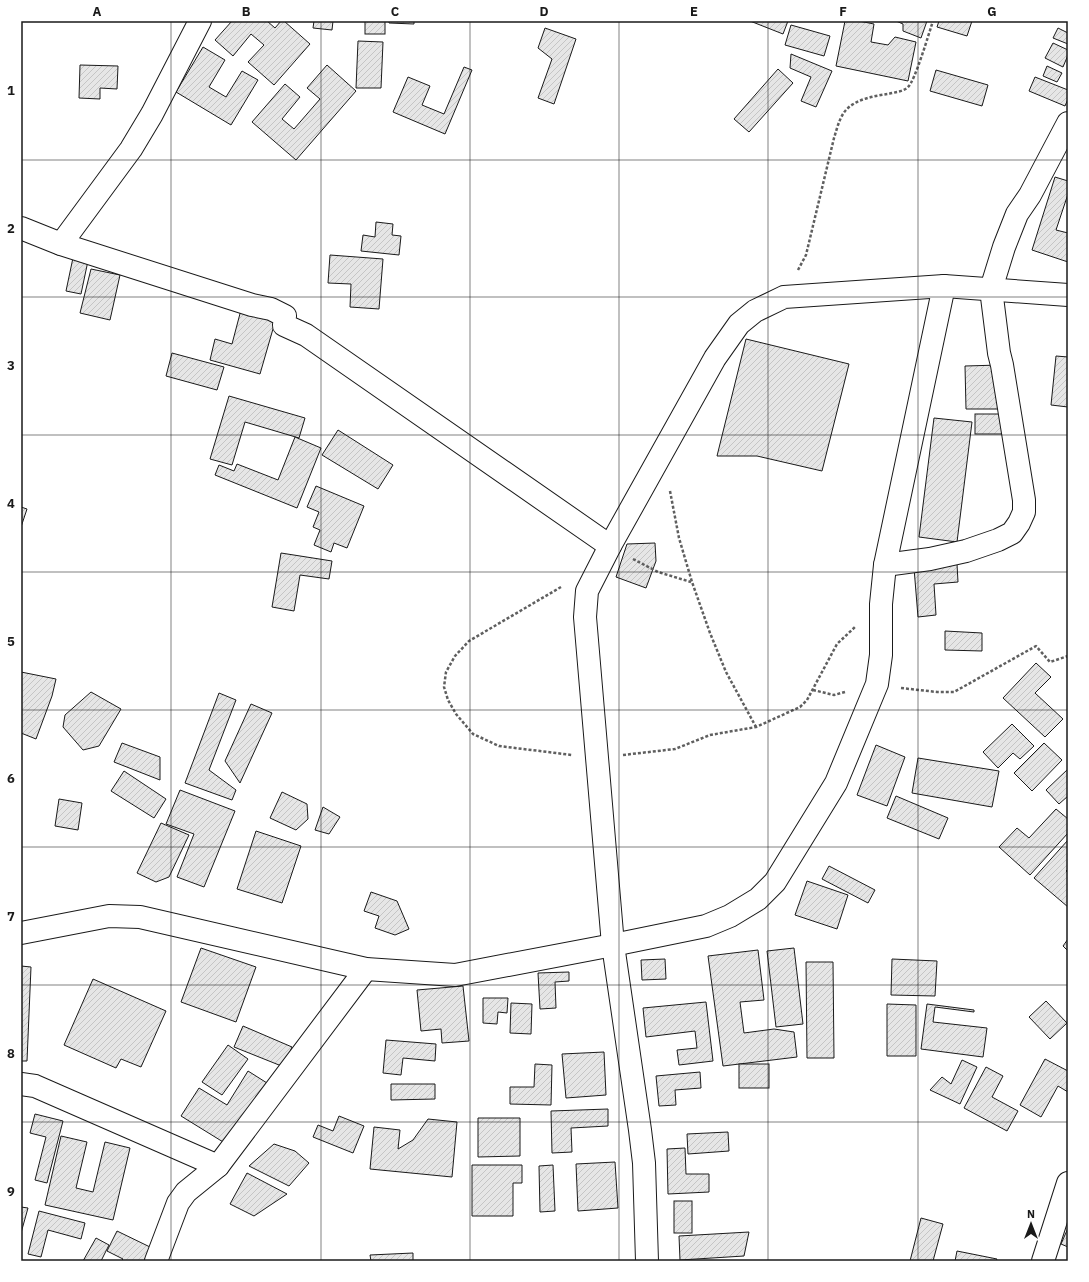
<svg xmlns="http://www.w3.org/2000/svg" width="1089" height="1282" font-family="'IBM Plex Sans',sans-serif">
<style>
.building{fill:url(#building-hatch);stroke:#1a1a1a}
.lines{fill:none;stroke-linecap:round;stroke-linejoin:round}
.minor-casing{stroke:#1a1a1a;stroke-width:24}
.path{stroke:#5f5f5f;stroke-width:2.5;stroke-dasharray:3 2;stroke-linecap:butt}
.minor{stroke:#fff;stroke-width:22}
.grid{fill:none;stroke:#1a1a1a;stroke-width:1;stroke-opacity:0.55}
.neatline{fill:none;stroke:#1a1a1a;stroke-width:1.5}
.grid-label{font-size:13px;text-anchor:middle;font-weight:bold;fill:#1a1a1a}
</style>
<defs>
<pattern id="building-hatch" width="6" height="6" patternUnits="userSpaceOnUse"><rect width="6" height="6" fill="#e6e6e6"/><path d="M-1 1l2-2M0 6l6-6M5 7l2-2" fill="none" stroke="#c5c5c5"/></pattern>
</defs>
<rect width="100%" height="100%" fill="#fff"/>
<g class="building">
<path d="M232,21H267L275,28L281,21H284L310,44L274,85L248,62L264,45L251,34L233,56L215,40Z"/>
<path d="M314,21H333L332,30L313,28Z"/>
<rect x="365" y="21" width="20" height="13"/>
<path d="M389,21H414V24L389,23Z"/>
<path d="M750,21H788L783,34Z"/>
<path d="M845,21H859L874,24L871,42L888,45L895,37L916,42L908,81L836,66Z"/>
<path d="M896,21H927L921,38L903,31V24Z"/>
<path d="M939,21H972L967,36L937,27Z"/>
<path d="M791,25L830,36L824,56L785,45Z"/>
<path d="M545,28L576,39L554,104L538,98L552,59L538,48Z"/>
<path d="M1058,28L1068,33V44L1053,38Z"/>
<path d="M358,41L383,42L381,88H356Z"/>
<path d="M1053,43L1068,50V55L1063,67L1045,58Z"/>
<path d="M203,47L225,60L209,87L226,97L242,71L258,80L231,125L176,92Z"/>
<path d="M791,54L832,71L816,107L801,101L811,77L790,68Z"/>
<path d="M80,65L118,66L117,89L100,88V99L79,98Z"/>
<path d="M327,65L356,91L296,160L252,122L285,84L300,97L282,119L294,129L320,99L307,88Z"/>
<path d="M1047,66L1062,73L1057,82L1043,76Z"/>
<path d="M464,67L472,70L445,134L393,112L408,77L430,86L422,105L444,114Z"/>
<path d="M778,69L793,83L749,132L734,119Z"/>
<path d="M936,70L988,85L982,106L930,91Z"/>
<path d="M1035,77L1068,90V99L1065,106L1029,91Z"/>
<path d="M1055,177L1068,181V194L1056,230L1068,233V262L1032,250Z"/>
<path d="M376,222L393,224L392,235L401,236L399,255L361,251L363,235L375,237Z"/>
<path d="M74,253L89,256L81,294L66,291Z"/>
<path d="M330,255L383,259L379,309L350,307L351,284L328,283Z"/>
<path d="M91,269L120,275L110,320L80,313Z"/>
<path d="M242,306L277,315L260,374L210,360L215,339L232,344Z"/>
<path d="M746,339L849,364L822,471L757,456H717Z"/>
<path d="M172,353L224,367L217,390L166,376Z"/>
<path d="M1056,356L1068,357V407L1051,405Z"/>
<path d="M1000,365L1001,409H966L965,366Z"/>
<path d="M229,396L305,418L299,438L245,422L232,465L210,459Z"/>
<rect x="975" y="414" width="32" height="20"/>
<path d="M934,418L972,422L957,542L919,537Z"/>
<path d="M338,430L393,465L378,489L322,455Z"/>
<path d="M295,437L321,448L297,508L215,475L219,465L234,471L237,464L278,480Z"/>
<path d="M316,486L364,506L347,548L334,543L331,552L314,545L320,530L313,527L319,512L307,507Z"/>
<path d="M21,507L27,509L21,527Z"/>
<path d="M655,543L656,561L646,588L616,577L627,544Z"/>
<path d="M281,553L332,561L329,579L300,575L294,611L272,607Z"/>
<path d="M957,564L958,582L934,584L936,615L918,617L914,568Z"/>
<path d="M945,631L982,633V651L945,650Z"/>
<path d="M1036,663L1051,677L1035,693L1063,719L1045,737L1003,698Z"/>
<path d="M21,672L56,679L52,696L36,739L21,733Z"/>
<path d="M91,692L121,709L99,746L83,750L63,727L65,715Z"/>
<path d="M219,693L236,700L209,770L236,790L232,800L185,783Z"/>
<path d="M251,704L272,713L240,783L225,761Z"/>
<path d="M1012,724L1034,746L1020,759L1013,753L998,768L983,752Z"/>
<path d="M122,743L160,757V780L114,762Z"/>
<path d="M1044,743L1062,760L1032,791L1014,773Z"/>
<path d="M876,745L905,757L887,806L857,795Z"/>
<path d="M918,758L999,771L992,807L912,793Z"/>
<path d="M1068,769V796L1059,804L1046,790Z"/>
<path d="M124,771L166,799L154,818L111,791Z"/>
<path d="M180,790L235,811L204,887L177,877L194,834L166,824Z"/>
<path d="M282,792L307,804L308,819L296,830L270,818Z"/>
<path d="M896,796L948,818L939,839L887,818Z"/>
<path d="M59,799L82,803L78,830L55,826Z"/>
<path d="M323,807L340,817L329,834L315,830Z"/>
<path d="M1056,809L1068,819V833L1030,875L999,847L1017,828L1029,838Z"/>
<path d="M161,823L189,835L169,877L156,882L137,873Z"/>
<path d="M256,831L301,846L282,903L237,889Z"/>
<path d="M1068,840V869L1066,871L1068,873V907L1034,878Z"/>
<path d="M829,866L875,890L868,903L822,879Z"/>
<path d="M807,881L848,895L837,929L795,915Z"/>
<path d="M371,892L397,901L409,929L395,935L375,928L379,916L364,911Z"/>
<path d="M1068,939V951L1063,946Z"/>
<path d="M201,948L256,967L236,1022L181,1002Z"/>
<path d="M794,948L803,1024L776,1027L767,951Z"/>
<path d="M758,950L764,1000L740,1002L744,1033L774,1029L794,1032L797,1057L723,1066L708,956Z"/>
<path d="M665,959L666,979L642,980L641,960Z"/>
<path d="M892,959L937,961L935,996L891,995Z"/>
<path d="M806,962H833L834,1058H807Z"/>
<path d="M21,966L31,967L27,1061H21Z"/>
<path d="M569,972V981L555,982L556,1008L540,1009L538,973Z"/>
<path d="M93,979L166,1011L141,1067L121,1059L116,1068L64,1045Z"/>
<path d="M463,986L469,1041L442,1043L441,1029L421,1031L417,990Z"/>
<path d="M483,998H508L507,1013L498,1012L497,1024L483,1023Z"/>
<path d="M1046,1001L1067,1023L1050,1039L1029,1017Z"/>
<path d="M706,1002L713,1061L679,1065L677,1050L697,1048L695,1031L646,1037L643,1008Z"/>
<path d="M511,1003L532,1004L531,1034L510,1033Z"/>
<path d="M887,1004L916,1005V1056H887Z"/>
<path d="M927,1004L974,1010V1012L935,1007L933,1022L987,1028L983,1057L921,1049Z"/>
<path d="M243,1026L292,1047L284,1067L234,1047Z"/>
<path d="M386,1040L436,1044L435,1061L403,1058L401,1075L383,1073Z"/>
<path d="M228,1045L248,1059L222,1095L202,1082Z"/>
<path d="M604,1052L606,1095L566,1098L562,1054Z"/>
<path d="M1045,1059L1068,1071V1092L1058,1086L1041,1117L1020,1105Z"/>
<path d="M962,1060L977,1067L960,1104L930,1090L942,1077L951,1084Z"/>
<path d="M535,1064L552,1065L551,1105L510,1104V1087H534Z"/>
<rect x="739" y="1064" width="30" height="24"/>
<path d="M986,1067L1003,1076L992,1097L1018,1111L1007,1131L964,1108Z"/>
<path d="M248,1071L267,1083L228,1145L181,1116L199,1088L227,1105Z"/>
<path d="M700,1072L701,1088L675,1090L676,1105L659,1106L656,1076Z"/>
<path d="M391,1084H435V1099L391,1100Z"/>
<path d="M608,1109V1126L571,1128L572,1152L552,1153L551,1111Z"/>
<path d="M35,1114L63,1121L47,1183L35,1180L46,1137L30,1133Z"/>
<path d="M339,1116L364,1126L353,1153L313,1137L318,1125L333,1131Z"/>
<path d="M478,1118H520V1156L478,1157Z"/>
<path d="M428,1119L457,1122L452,1177L370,1169L374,1127L400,1130L398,1149L413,1140Z"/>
<path d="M728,1132L729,1151L688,1154L687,1134Z"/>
<path d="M61,1136L87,1142L76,1188L93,1192L105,1142L130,1148L113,1220L45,1205Z"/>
<path d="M274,1144L295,1151L309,1163L289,1186L249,1166Z"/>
<path d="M685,1148L686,1174H709V1192L668,1194L667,1149Z"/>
<path d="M615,1162L618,1208L578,1211L576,1164Z"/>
<path d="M472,1165H522V1183H513V1216H472Z"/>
<path d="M553,1165L555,1211L540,1212L539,1166Z"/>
<path d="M247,1173L287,1194L254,1216L230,1204Z"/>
<rect x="674" y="1201" width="18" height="32"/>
<path d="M21,1207L28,1208L21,1233Z"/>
<path d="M39,1211L85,1223L81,1239L48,1230L41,1257L28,1254Z"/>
<path d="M921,1218L943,1224L933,1261H910Z"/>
<path d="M1068,1228V1247L1061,1244Z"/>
<path d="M117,1231L150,1247L144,1261H121L123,1259L107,1251Z"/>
<path d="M749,1232L744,1256L680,1260L679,1236Z"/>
<path d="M96,1238L109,1245L101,1261H83Z"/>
<path d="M957,1251L997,1259L996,1261H955Z"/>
<path d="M413,1253V1261H371L370,1255Z"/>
</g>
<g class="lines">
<defs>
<g id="minor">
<path d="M21,228L61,244L252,305L271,309L285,316L284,325L306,335L610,546"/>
<path d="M61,244L131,149L152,114L200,21"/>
<path d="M885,565L930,559L966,551L998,540L1012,533L1019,523L1024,512V500L1002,365L999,353L991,289L1004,247L1017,214L1030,195L1068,123"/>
<path d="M21,933L109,916L140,917L366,969L455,975L613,945L706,926L730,916L758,899L775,882L836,783L877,684L881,655V604L885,565L944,286"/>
<path d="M21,1084L35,1086L218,1166"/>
<path d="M156,1261L178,1203L186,1192L218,1166L366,969"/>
<path d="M647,1261L644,1163L640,1130L613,945L585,617L587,591L610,546L715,358L739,324L755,311L784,297L944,286L1068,295"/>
<path d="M1043,1261L1068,1183"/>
</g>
</defs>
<use href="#minor" class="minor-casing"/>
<g class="path">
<path d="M798,270L806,255L834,138C837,129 839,118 846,110C856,99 874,96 888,94C895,92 903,92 908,87C915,81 929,33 933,21"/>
<path d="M670,491L679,538L692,582L710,633L726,672L756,727"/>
<path d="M633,559L658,572L691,582"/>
<path d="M561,587L469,641L455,656L446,672L444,687L448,700L456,714L473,734L499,746L572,755"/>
<path d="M901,688L937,692H954L1036,646L1050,662L1068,656"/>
<path d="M813,690L834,695L845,692"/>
<path d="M623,755L675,749L710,735L756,727L800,707L807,700L837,644L855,627"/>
</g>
<use href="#minor" class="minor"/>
</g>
<path class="grid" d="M171,21V1261M321,21V1261M470,21V1261M619,21V1261M768,21V1261M918,21V1261M21,160H1068M21,297H1068M21,435H1068M21,572H1068M21,710H1068M21,847H1068M21,985H1068M21,1122H1068"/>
<rect width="1089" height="1282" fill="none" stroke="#ffffff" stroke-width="44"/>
<g transform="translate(1031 1224)" stroke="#ffffff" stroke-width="3" paint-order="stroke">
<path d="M0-3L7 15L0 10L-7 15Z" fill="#1a1a1a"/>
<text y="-6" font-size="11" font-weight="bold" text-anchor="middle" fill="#1a1a1a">N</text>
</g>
<rect x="22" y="22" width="1045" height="1238" class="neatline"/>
<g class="grid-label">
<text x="97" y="16">A</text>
<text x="246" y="16">B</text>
<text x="395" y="16">C</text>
<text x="544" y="16">D</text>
<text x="694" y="16">E</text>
<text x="843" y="16">F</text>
<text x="992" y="16">G</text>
<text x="11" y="95">1</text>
<text x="11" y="233">2</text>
<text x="11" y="370">3</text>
<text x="11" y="508">4</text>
<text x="11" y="646">5</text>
<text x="11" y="783">6</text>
<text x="11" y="921">7</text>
<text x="11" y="1058">8</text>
<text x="11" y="1196">9</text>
</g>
</svg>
